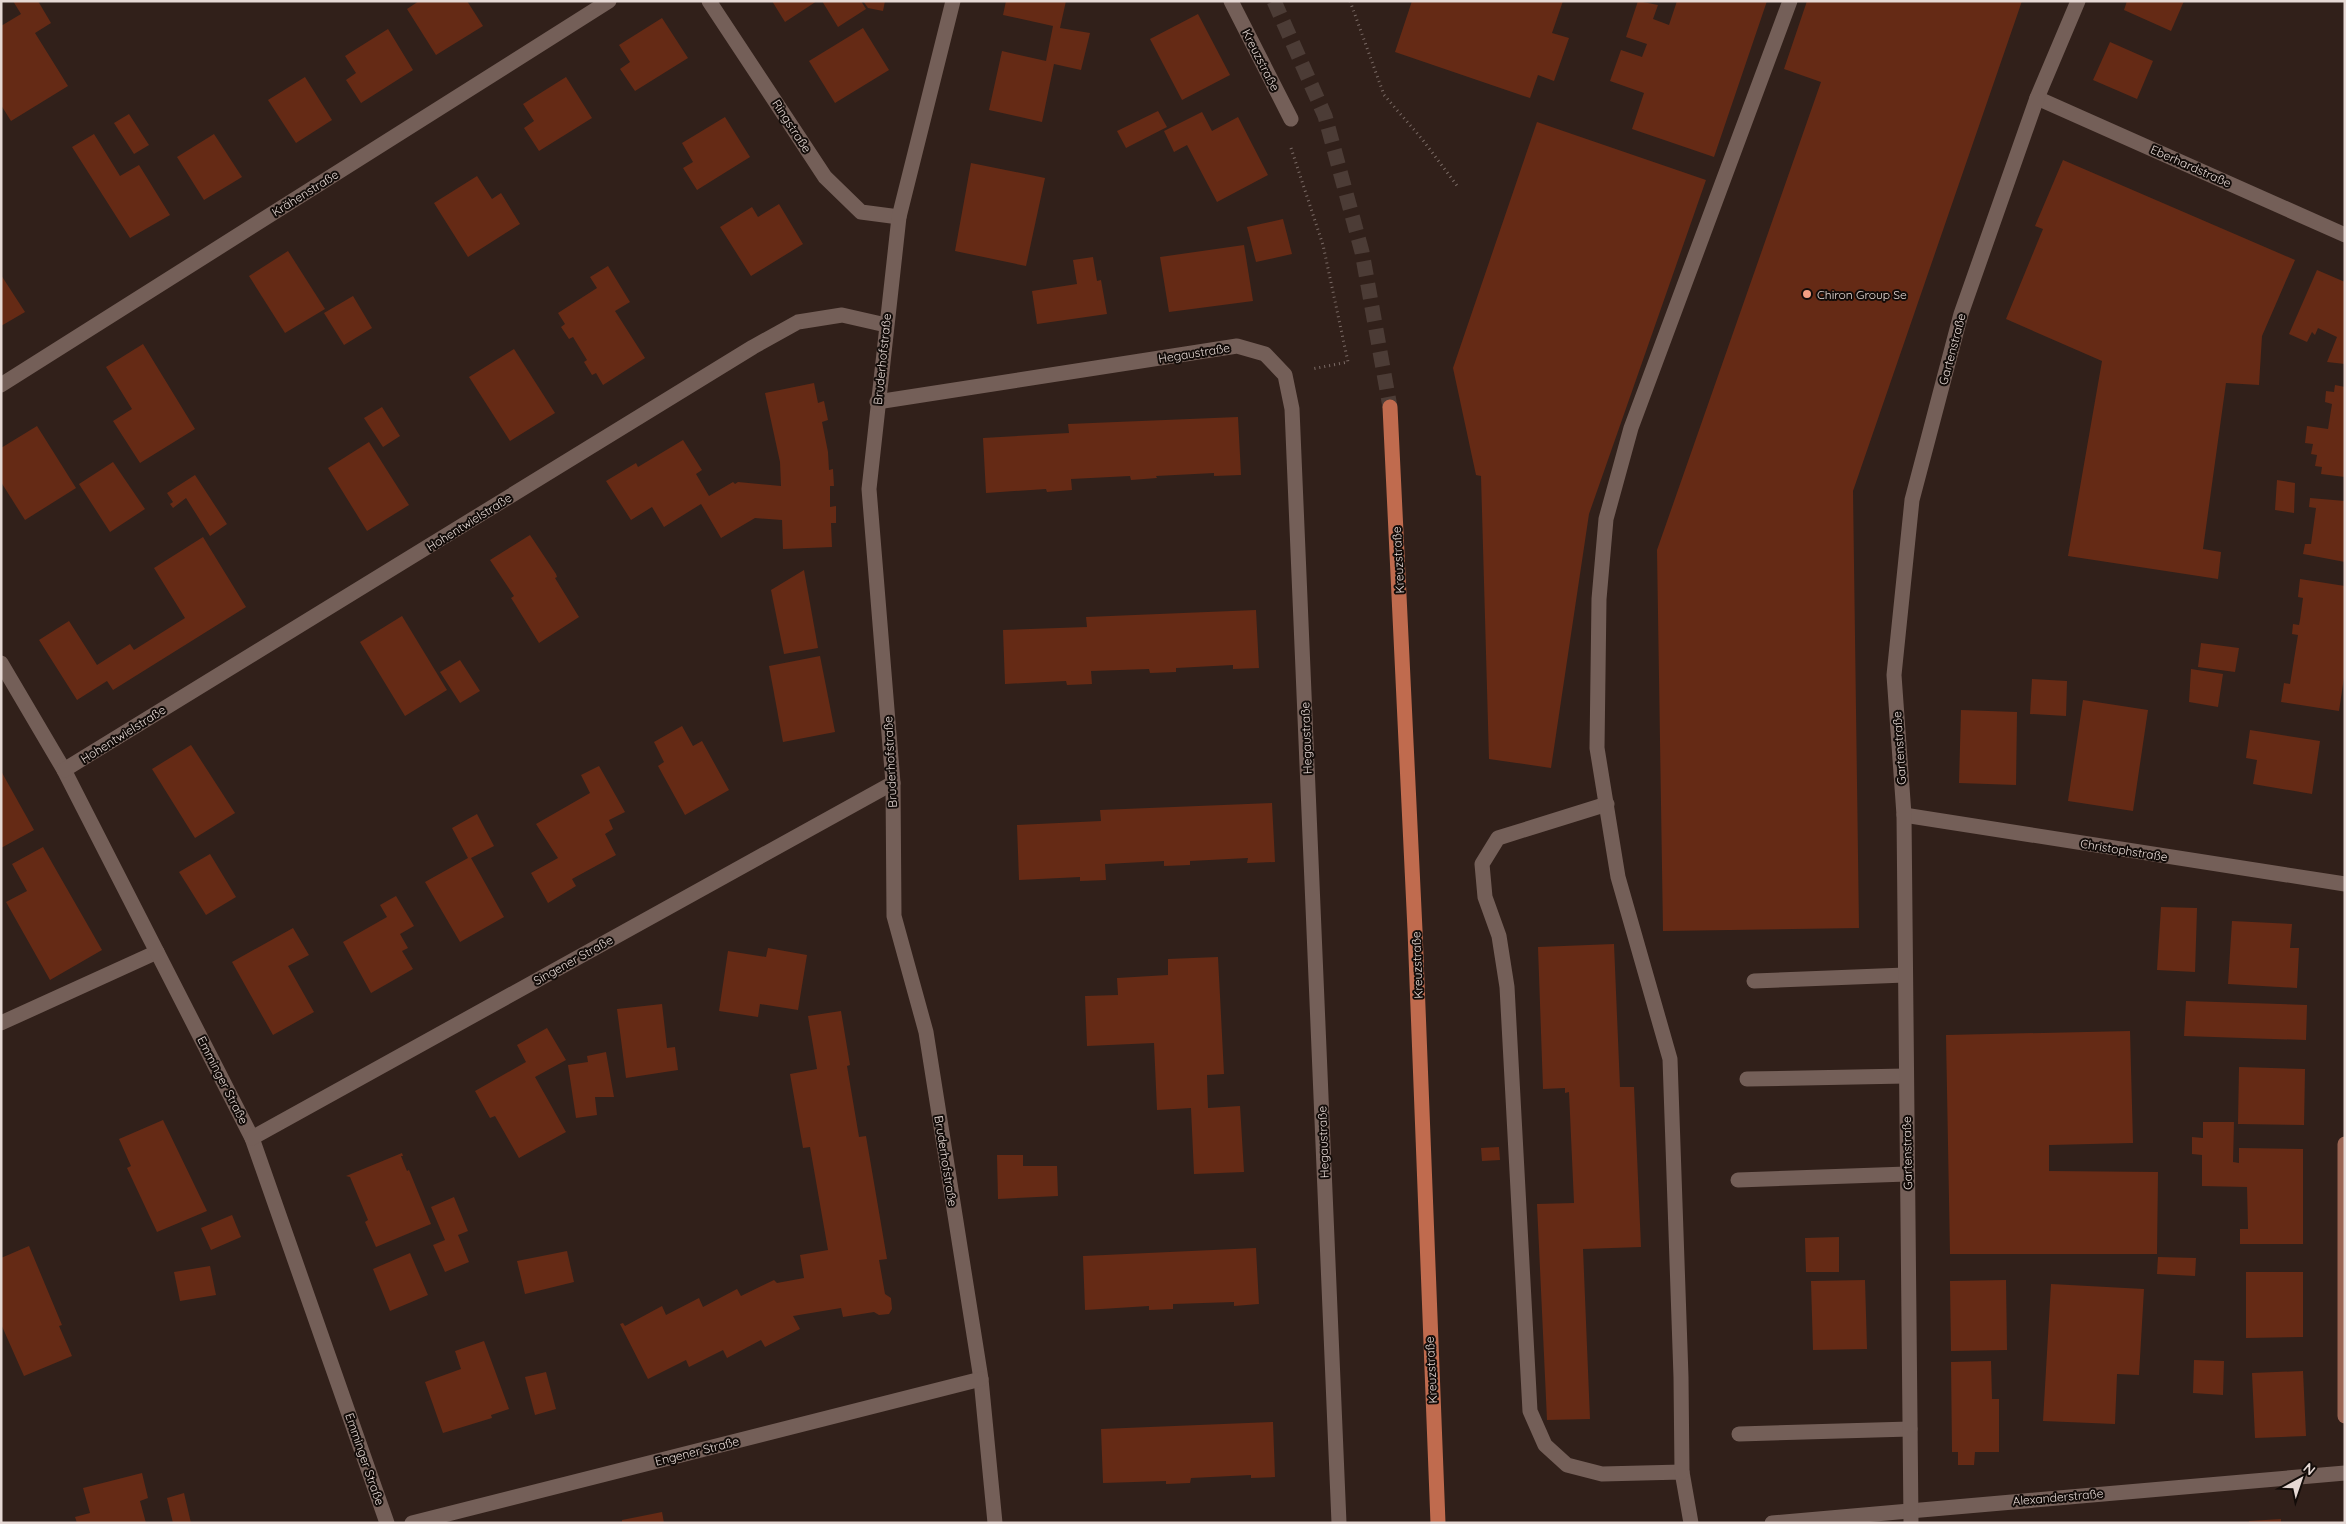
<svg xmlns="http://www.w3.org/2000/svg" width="2346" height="1524" font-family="Quicksand,sans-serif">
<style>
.building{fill:#652a15}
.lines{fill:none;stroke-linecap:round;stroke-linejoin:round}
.primary-tunnel{stroke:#4c3c36;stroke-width:15;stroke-dasharray:15 8;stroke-linecap:butt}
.path{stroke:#7a6a65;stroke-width:3;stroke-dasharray:1 4;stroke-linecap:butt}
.lane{stroke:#745f58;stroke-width:15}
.street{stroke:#745f58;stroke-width:15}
.secondary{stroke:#9a6553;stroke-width:15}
.primary{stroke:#c06b4e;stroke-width:15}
.poi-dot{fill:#f39f83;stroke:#130c09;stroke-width:2}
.labels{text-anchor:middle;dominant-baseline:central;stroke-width:4;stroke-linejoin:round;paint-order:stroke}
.street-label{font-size:12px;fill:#e6d9d5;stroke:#130c09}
.poi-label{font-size:12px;fill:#e6d9d5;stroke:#130c09;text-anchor:start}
</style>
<rect width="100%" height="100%" fill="#31201a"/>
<g class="building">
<path d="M13,1H38L51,23L35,33L68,86L11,121L1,105V26L21,14Z"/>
<path d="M419,1H467L483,26L436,55L407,9Z"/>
<path d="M772,1H817L785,22Z"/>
<path d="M822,1H861L866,9L838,27Z"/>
<path d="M863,1H885L883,11L868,8Z"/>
<path d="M1006,1H1066L1060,28L1090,33L1081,70L1054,64L1042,122L989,110L1002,51L1046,61L1053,26L1003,15Z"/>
<path d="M1412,1H1563L1552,33L1569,38L1554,81L1538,75L1530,98L1395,52Z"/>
<path d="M1638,1L1658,5L1653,19L1669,25L1677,1H1767L1714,157L1632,129L1644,93L1610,81L1621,50L1642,57L1647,44L1626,37Z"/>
<path d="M1807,1H2022L1853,491L1859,928L1663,931L1657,550L1821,82L1784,69Z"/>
<path d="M2127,1H2184L2171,31L2124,10Z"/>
<path d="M1198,14L1230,75L1182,100L1150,39Z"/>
<path d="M662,18L688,58L635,91L620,69L630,62L619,45Z"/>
<path d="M863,28L889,70L835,103L809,61Z"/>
<path d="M388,29L413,70L361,103L346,80L356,73L345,56Z"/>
<path d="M2110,42L2153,61L2137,99L2093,80Z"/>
<path d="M305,77L332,120L296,143L268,100Z"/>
<path d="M566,77L592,118L539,151L524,128L534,121L523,104Z"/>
<path d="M1158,111L1167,127L1126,148L1117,131Z"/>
<path d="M1202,112L1212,131L1238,117L1268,175L1217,202L1187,145L1174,152L1164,131Z"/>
<path d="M129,114L149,145L134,154L114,123Z"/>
<path d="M725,117L750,157L697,190L683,168L693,162L682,143Z"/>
<path d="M1537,122L1706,180L1589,514L1551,768L1489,759L1481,476L1476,475L1453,368Z"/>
<path d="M94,134L120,176L139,165L170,215L130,238L72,147Z"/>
<path d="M214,134L242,177L204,200L177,157Z"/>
<path d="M2063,160L2295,260L2262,336L2259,385L2226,383L2203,549L2221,552L2218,579L2068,556L2102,361L2006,319L2043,229L2035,226Z"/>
<path d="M971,163L1045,178L1026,266L955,251Z"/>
<path d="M477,176L492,199L501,193L520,224L468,257L434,203Z"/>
<path d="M779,204L803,244L751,276L720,227L752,207L758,217Z"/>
<path d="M1283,219L1292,254L1256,262L1247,227Z"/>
<path d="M1244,245L1253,301L1169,312L1160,257Z"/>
<path d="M288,251L325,309L285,333L249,276Z"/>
<path d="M1093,257L1097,281L1101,280L1107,314L1037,324L1032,291L1077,284L1073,260Z"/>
<path d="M608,266L630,302L615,311L645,358L603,385L596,373L592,375L584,362L587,360L573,337L569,339L561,327L565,324L558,313L597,288L590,277Z"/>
<path d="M2317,270L2345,282V364L2327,362L2337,337L2318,328L2315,335L2312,332L2307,342L2289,334Z"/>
<path d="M1,275L25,312L1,326Z"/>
<path d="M353,296L372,328L344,345L324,313Z"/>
<path d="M143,344L195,429L140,463L113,421L132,409L106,367Z"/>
<path d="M514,349L555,413L510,441L469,377Z"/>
<path d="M814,383L818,403L824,401L828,420L822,422L828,452L829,470L833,469L834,486H830V507L836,506V523H831L832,547L783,549L782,520L755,518L721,538L701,504L664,527L652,507L631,520L606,481L636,463L638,467L683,440L702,470L696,474L709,496L733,482L735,484L738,482L781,486L780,462L765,393Z"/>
<path d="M2335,385L2345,387V477L2321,474L2322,467L2315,466L2317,455L2311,454L2313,444L2305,443L2307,426L2328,429L2332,404L2325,402L2326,391L2334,392Z"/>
<path d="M382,407L400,436L383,447L364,418Z"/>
<path d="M1238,417L1241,475L1214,476V473L1156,476L1157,478L1131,480L1130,476L1071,479L1072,490L1047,492L1046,489L986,493L983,438L1069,433L1068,424Z"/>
<path d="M37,426L76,488L25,520L1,482V448Z"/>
<path d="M369,442L409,505L367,531L328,468Z"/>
<path d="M113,462L145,509L110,532L79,484Z"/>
<path d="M195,475L227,524L210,536L186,498L173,508L170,504L173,502L167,493Z"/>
<path d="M2277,480L2295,483L2294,513L2275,510Z"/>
<path d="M2310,498L2345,501V562L2303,554L2305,544H2311L2316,508L2309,507Z"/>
<path d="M530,535L556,574L557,577L555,578L579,617L539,643L513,601L511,598L514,596L490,560Z"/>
<path d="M203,537L246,607L113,690L107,681L77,700L39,640L69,621L97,665L130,644L134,650L185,618L154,568Z"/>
<path d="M804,570L818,648L784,654L771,590Z"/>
<path d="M2300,579L2345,586V671L2339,711L2281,702L2284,683L2290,684L2298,635L2292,634L2293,624L2299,625L2300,620L2303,598L2298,597Z"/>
<path d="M1256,610L1259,668L1233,669V665L1176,668V672L1150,673L1149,669L1091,671L1092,684L1067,685L1066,681L1005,684L1003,630L1087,627L1086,617Z"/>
<path d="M402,616L447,690L405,716L360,642Z"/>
<path d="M2201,643L2239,648L2235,672L2198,667Z"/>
<path d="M820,656L835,732L783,742L769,666Z"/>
<path d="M460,660L480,691L460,703L440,672Z"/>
<path d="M2191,669L2223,674L2218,707L2189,702Z"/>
<path d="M2032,679L2067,681L2066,716L2030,714Z"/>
<path d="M2083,700L2148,710L2133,811L2068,801Z"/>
<path d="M1961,710L2017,712L2016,785L1959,783Z"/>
<path d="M682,726L693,746L702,741L729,790L685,815L658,766L664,762L654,742Z"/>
<path d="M2250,730L2320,741L2312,794L2253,784L2257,760L2246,758Z"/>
<path d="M191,745L235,813L195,838L152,769Z"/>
<path d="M599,766L625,812L609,820L613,829L605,834L616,855L572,879L576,886L548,903L531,873L558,858L536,824L590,793L581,775Z"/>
<path d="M1,771L34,830L1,848Z"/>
<path d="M1272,803L1275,862L1247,863L1248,858L1190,861V865L1164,866V861L1105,864L1106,880L1080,881V877L1019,880L1017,825L1101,821L1100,810Z"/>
<path d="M477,814L494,846L471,858L504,917L460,942L425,882L468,858L452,828Z"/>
<path d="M43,847L102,950L50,980L6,902L27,891L12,864Z"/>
<path d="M210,854L236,897L206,915L179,872Z"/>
<path d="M396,896L414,926L400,934L408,948L402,951L413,969L371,993L343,942L387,917L380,905Z"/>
<path d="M2161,907L2197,908L2195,972L2157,970Z"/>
<path d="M2232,921L2292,924L2290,948H2299L2297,988L2228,984Z"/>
<path d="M293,928L309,955L288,966L314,1012L273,1035L232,962Z"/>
<path d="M1614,944L1620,1087H1634L1641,1247L1583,1249L1590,1419L1547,1420L1537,1204L1574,1203L1569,1092L1565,1093V1088L1543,1089L1538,947Z"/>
<path d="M768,948L807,955L798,1010L760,1004L758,1017L719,1011L728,951L766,957Z"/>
<path d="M1218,957L1224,1074L1207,1075L1208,1108L1240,1106L1244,1172L1194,1174L1191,1108L1157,1110L1154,1043L1087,1046L1085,996L1118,995L1117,978L1168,975V959Z"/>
<path d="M2186,1001L2307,1005L2306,1040L2184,1036Z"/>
<path d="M662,1004L667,1048L675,1047L678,1070L626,1078L617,1009Z"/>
<path d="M841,1011L850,1065L847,1066L859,1137L866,1136L887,1259L879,1260L885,1294L891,1298L892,1309L889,1314L879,1315L874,1312L843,1317L841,1308L793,1316L800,1329L765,1347L761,1340L727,1358L723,1350L689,1367L686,1360L648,1379L620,1324L623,1323L625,1326L662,1306L666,1315L699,1298L703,1307L737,1289L741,1296L774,1280L777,1283L804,1278L800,1255L828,1250L810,1147L803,1148L790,1074L817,1069L808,1016Z"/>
<path d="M547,1028L566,1060L535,1077L566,1132L519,1158L495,1116L490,1118L475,1091L526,1062L517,1045Z"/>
<path d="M2130,1031L2133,1143L2049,1145V1171L2158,1172L2157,1254H1950L1946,1035Z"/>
<path d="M606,1052L614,1097H595L597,1115L576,1118L568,1065L588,1062L587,1056Z"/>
<path d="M2239,1067L2305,1069L2304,1125L2238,1124Z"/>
<path d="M163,1120L207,1211L157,1232L127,1168L131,1166L119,1139Z"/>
<path d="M2203,1122H2234L2233,1162L2239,1163V1148L2303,1149V1244H2240V1229H2248L2247,1187L2202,1186V1155L2192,1154V1137L2203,1138Z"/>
<path d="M1499,1147L1500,1160L1482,1161L1481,1148Z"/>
<path d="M402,1153L403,1156H401L407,1171L409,1170L431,1224L376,1247L365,1222L368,1220L350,1177L346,1176Z"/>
<path d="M997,1155H1023V1166H1057L1058,1196L998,1199Z"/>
<path d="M454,1197L468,1231L458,1235L469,1262L445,1272L433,1245L445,1240L431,1207Z"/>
<path d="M232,1215L241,1237L211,1250L201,1228Z"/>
<path d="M1839,1237V1272H1806L1805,1238Z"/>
<path d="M29,1246L62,1325L59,1326L72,1356L24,1376L1,1324V1258Z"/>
<path d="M1256,1248L1259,1304L1234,1306V1302L1173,1304V1309L1149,1310V1306L1085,1310L1083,1256Z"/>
<path d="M567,1251L574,1282L525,1294L517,1261Z"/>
<path d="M410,1253L428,1295L390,1311L373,1269Z"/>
<path d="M2158,1257L2196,1258L2195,1276L2157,1274Z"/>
<path d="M210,1266L216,1295L180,1301L174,1272Z"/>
<path d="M2246,1272H2303V1337L2246,1338Z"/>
<path d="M1865,1280L1867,1349L1813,1350L1811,1281Z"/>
<path d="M2006,1280L2007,1350L1951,1351L1950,1281Z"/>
<path d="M2051,1284L2144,1289L2139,1375L2117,1374L2115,1424L2043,1421Z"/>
<path d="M484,1341L509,1409L491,1415L492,1418L443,1433L425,1382L461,1369L455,1351Z"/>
<path d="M2194,1360L2224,1361L2223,1395L2193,1393Z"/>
<path d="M1991,1361L1992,1399H1999V1452H1975L1974,1465H1958V1452H1952L1951,1362Z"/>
<path d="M2303,1371L2306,1436L2255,1438L2252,1373Z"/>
<path d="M546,1372L556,1409L535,1415L525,1377Z"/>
<path d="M1273,1422L1275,1477L1251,1478V1475L1191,1478L1190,1483L1166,1484V1481L1103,1483L1101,1429Z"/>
<path d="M142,1473L148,1498L140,1501L146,1523H77L75,1517L90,1513L83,1488Z"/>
<path d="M184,1493L191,1523H173L167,1498Z"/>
<path d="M662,1512L664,1523H622V1520Z"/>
<path d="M2281,1519V1523H2249V1521Z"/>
</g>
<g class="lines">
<path class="primary-tunnel" d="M1274,1L1325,116L1362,252L1390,407"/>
<g class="path">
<path d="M1350,1L1384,95L1422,139L1458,187"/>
<path d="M1291,148L1323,245L1348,362L1312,369"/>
</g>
<g class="lane">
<path d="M1607,804L1498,838L1482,864L1485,897L1499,936L1507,987L1530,1411L1545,1445L1567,1465L1602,1474L1682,1472L1691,1523"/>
<path d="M1754,981L1905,975"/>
<path d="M1,1023L157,952"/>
<path d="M1747,1079L1906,1076"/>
<path d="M1738,1180L1907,1174"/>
<path d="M1739,1434L1910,1429"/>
<path d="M1682,1472L1681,1377L1670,1059L1618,877L1597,748L1599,599L1606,519L1631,428L1790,1"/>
</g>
<g class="street">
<path d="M709,1L825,177L861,212L899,217"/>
<path d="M953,1L899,217L869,489L893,783L894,916L926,1032L981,1379L995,1523"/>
<path d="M1231,1L1291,119"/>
<path d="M2037,98L2345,235"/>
<path d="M1,385L609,1"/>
<path d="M877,402L1237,346L1265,354L1285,375L1292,409L1339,1523"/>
<path d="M1,663L64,770L252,1138L387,1523"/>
<path d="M64,770L753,347L798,322L842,315L886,325"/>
<path d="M1904,815L2345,884"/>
<path d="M252,1138L893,783"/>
<path d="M412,1523L981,1379"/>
<path d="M1772,1523L2345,1473"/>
<path d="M1911,1523L1904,815L1894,675L1912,500L1961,314L2037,98L2078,1"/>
</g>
<path class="secondary" d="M2345,1144V1416"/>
<path class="primary" d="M1390,407L1415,930L1438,1523"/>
</g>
<circle class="poi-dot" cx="1807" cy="294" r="5"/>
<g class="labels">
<g class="street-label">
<text transform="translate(1261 60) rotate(63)">Kreuzstraße</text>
<text transform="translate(792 126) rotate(57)">Ringstraße</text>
<text transform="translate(2191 166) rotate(24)">Eberhardstraße</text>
<text transform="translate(305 193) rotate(-32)">Krähenstraße</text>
<text transform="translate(1952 349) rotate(-75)">Gartenstraße</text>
<text transform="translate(1194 353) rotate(-9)">Hegaustraße</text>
<text transform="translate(882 359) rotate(-84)">Bruderhofstraße</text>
<text transform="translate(469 522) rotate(-32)">Hohentwielstraße</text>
<text transform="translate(1398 560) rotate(-93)">Kreuzstraße</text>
<text transform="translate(123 734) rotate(-32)">Hohentwielstraße</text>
<text transform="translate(1306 738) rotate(-92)">Hegaustraße</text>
<text transform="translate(1899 748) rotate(-94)">Gartenstraße</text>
<text transform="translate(890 762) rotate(-93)">Bruderhofstraße</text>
<text transform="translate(2124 850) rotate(9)">Christophstraße</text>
<text transform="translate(573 960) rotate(-29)">Singener Straße</text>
<text transform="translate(1417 965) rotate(-92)">Kreuzstraße</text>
<text transform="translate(223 1080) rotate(63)">Emminger Straße</text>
<text transform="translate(1323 1142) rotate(-92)">Hegaustraße</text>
<text transform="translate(1907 1153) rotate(-91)">Gartenstraße</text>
<text transform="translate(946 1161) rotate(81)">Bruderhofstraße</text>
<text transform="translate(1431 1370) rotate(-93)">Kreuzstraße</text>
<text transform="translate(697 1451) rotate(-14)">Engener Straße</text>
<text transform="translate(365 1459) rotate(71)">Emminger Straße</text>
<text transform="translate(2058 1497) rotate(-5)">Alexanderstraße</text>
</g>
<g class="poi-label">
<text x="1817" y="294">Chiron Group Se</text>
</g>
</g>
<rect width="2346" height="1524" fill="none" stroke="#e6d9d5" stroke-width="5"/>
<g transform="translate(2301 1479) rotate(40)" stroke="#130c09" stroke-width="4" paint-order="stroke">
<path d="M0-4L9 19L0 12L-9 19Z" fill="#e6d9d5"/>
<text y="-8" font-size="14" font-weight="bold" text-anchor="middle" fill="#e6d9d5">N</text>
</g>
</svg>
